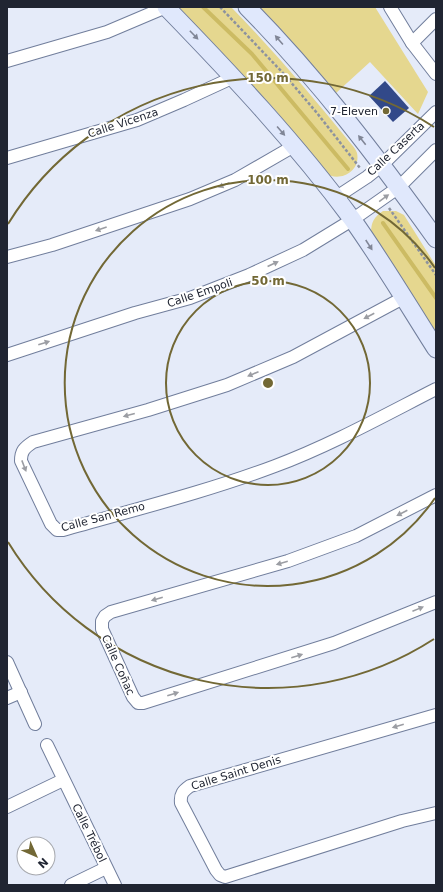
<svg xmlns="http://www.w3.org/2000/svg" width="443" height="892" font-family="'DejaVu Sans',sans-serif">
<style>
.green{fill:#e5d78f}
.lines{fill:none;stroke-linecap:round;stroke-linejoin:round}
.stream{stroke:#ccbb63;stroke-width:4}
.building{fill:#324989}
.street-casing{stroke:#717e9c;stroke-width:14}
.secondary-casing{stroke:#717e9c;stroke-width:19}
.path{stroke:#8c929f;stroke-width:2.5;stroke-dasharray:3 2;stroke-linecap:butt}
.street{stroke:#fff;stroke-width:12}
.secondary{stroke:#e0e8fc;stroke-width:17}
.oneway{fill:#808697}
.oneway2{fill:#9b9da3}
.ring{fill:none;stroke:#726835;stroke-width:2}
.poi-dot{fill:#726835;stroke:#fff;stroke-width:1.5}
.labels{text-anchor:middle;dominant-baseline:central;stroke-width:4;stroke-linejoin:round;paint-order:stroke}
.poi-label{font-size:11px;fill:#202532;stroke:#fff;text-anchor:end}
.street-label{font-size:11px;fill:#202532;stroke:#fff}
.centre{fill:#726835;stroke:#fff;stroke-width:2}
.ring-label{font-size:12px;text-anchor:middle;font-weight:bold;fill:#726835;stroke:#fff;stroke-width:4;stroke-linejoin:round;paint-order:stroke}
</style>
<rect width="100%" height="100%" fill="#e5ebf9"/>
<g class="green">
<path d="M176,7H231C274,51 313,97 352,145C354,147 356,150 357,153C361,171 340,183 325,173L277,112L217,47Z"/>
<path d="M257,7H375L428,92L418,114L370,62L336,93Z"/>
<path d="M383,211H396L404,215L436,266V335L371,233C371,222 374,217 383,211Z"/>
</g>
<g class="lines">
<g class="stream">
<path d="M203,7L252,54L348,169"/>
<path d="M383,223L436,298"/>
</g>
</g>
<path class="building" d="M385,81L409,108L393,122L369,96Z"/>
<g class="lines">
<defs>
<g id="street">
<path d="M390,7L412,43L436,74"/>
<path d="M412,43L436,19"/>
<path d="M7,61L107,32L166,7"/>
<path d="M7,158L137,120L184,100L234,77"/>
<path d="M335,198L367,177L382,165L436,112"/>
<path d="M7,257L52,245L190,199L235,180L294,146"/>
<path d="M403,298L293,357L227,385L148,410L33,442C24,448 21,451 21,461L51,524L57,530H63C133,510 206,492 275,466C331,445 383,416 436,389"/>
<path d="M7,355L135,313L190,298L249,275L303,250L352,220L399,187L436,150"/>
<path d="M436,495L356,536L288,561L111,612L105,616L102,621V629L133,697L138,703H143L334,643L436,602"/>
<path d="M7,662L35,724"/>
<path d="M7,698L21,692"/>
<path d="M436,715L190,786C183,791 180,794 181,803L216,870L220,875L225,877L402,821L436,813"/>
<path d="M47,745L115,885"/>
<path d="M7,807L63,780"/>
<path d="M71,885L106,868"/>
</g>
<g id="secondary">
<path d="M166,7C232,75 296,143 352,219C382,261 408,305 436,349"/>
<path d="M247,7C317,78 378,158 436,239"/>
</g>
</defs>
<use href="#street" class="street-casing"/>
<use href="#secondary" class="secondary-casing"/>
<g class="path">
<path d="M220,7L283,73L317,113L360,168"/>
<path d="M389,208L436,275"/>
</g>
<use href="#street" class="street"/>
<use href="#secondary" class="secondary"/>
</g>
<defs><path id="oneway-solid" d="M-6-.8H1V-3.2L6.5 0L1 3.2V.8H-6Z"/></defs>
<g class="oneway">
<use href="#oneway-solid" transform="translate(194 35) rotate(46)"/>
<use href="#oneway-solid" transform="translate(279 40) rotate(-131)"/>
<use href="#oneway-solid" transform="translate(281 131) rotate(49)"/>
<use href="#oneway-solid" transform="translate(362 140) rotate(-128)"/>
<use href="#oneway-solid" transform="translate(369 245) rotate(57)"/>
</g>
<g class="oneway2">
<use href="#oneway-solid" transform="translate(224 185) rotate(158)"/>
<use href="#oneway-solid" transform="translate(384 198) rotate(-36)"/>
<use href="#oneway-solid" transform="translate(101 229) rotate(161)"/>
<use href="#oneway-solid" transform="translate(273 264) rotate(-25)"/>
<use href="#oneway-solid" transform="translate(369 316) rotate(152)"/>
<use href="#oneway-solid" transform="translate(44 343) rotate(-18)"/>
<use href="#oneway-solid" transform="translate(253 374) rotate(157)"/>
<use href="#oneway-solid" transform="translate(129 415) rotate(165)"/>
<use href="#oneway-solid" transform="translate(24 466) rotate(69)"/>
<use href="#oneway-solid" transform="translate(402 513) rotate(153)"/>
<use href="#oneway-solid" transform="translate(282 563) rotate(164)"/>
<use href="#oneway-solid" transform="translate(157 599) rotate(164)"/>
<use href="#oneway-solid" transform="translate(418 609) rotate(-22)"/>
<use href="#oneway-solid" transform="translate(297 656) rotate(-17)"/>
<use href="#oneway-solid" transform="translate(173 694) rotate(-17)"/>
<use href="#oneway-solid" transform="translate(398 726) rotate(164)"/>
</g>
<g class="ring">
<circle cx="268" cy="383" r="102"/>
<path d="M435 498A203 203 0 1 1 435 268"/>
<path d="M434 639A305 305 0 0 1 8 542M8 224A305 305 0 0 1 434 127"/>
</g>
<circle class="poi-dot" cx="386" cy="111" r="4"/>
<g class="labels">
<g class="poi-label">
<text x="378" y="111">7-Eleven</text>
</g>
<g class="street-label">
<text transform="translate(123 123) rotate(-18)">Calle Vicenza</text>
<text transform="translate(396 149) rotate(-43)">Calle Caserta</text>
<text transform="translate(200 293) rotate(-19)">Calle Empoli</text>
<text transform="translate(103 517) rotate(-15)">Calle San Remo</text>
<text transform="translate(118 665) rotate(66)">Calle Coñac</text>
<text transform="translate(236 773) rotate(-17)">Calle Saint Denis</text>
<text transform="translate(89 833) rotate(64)">Calle Trébol</text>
</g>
</g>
<circle cx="268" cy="383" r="6" class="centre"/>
<g class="ring-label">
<text x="268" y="82">150 m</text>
<text x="268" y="184">100 m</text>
<text x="268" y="285">50 m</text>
</g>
<rect width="443" height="892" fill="none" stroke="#202532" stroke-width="16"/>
<g transform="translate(36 856) rotate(135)"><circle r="19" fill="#ffffff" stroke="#a6a8ad"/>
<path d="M0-3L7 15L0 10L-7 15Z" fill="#726835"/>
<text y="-6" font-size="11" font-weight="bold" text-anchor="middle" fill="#202532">N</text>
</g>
</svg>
